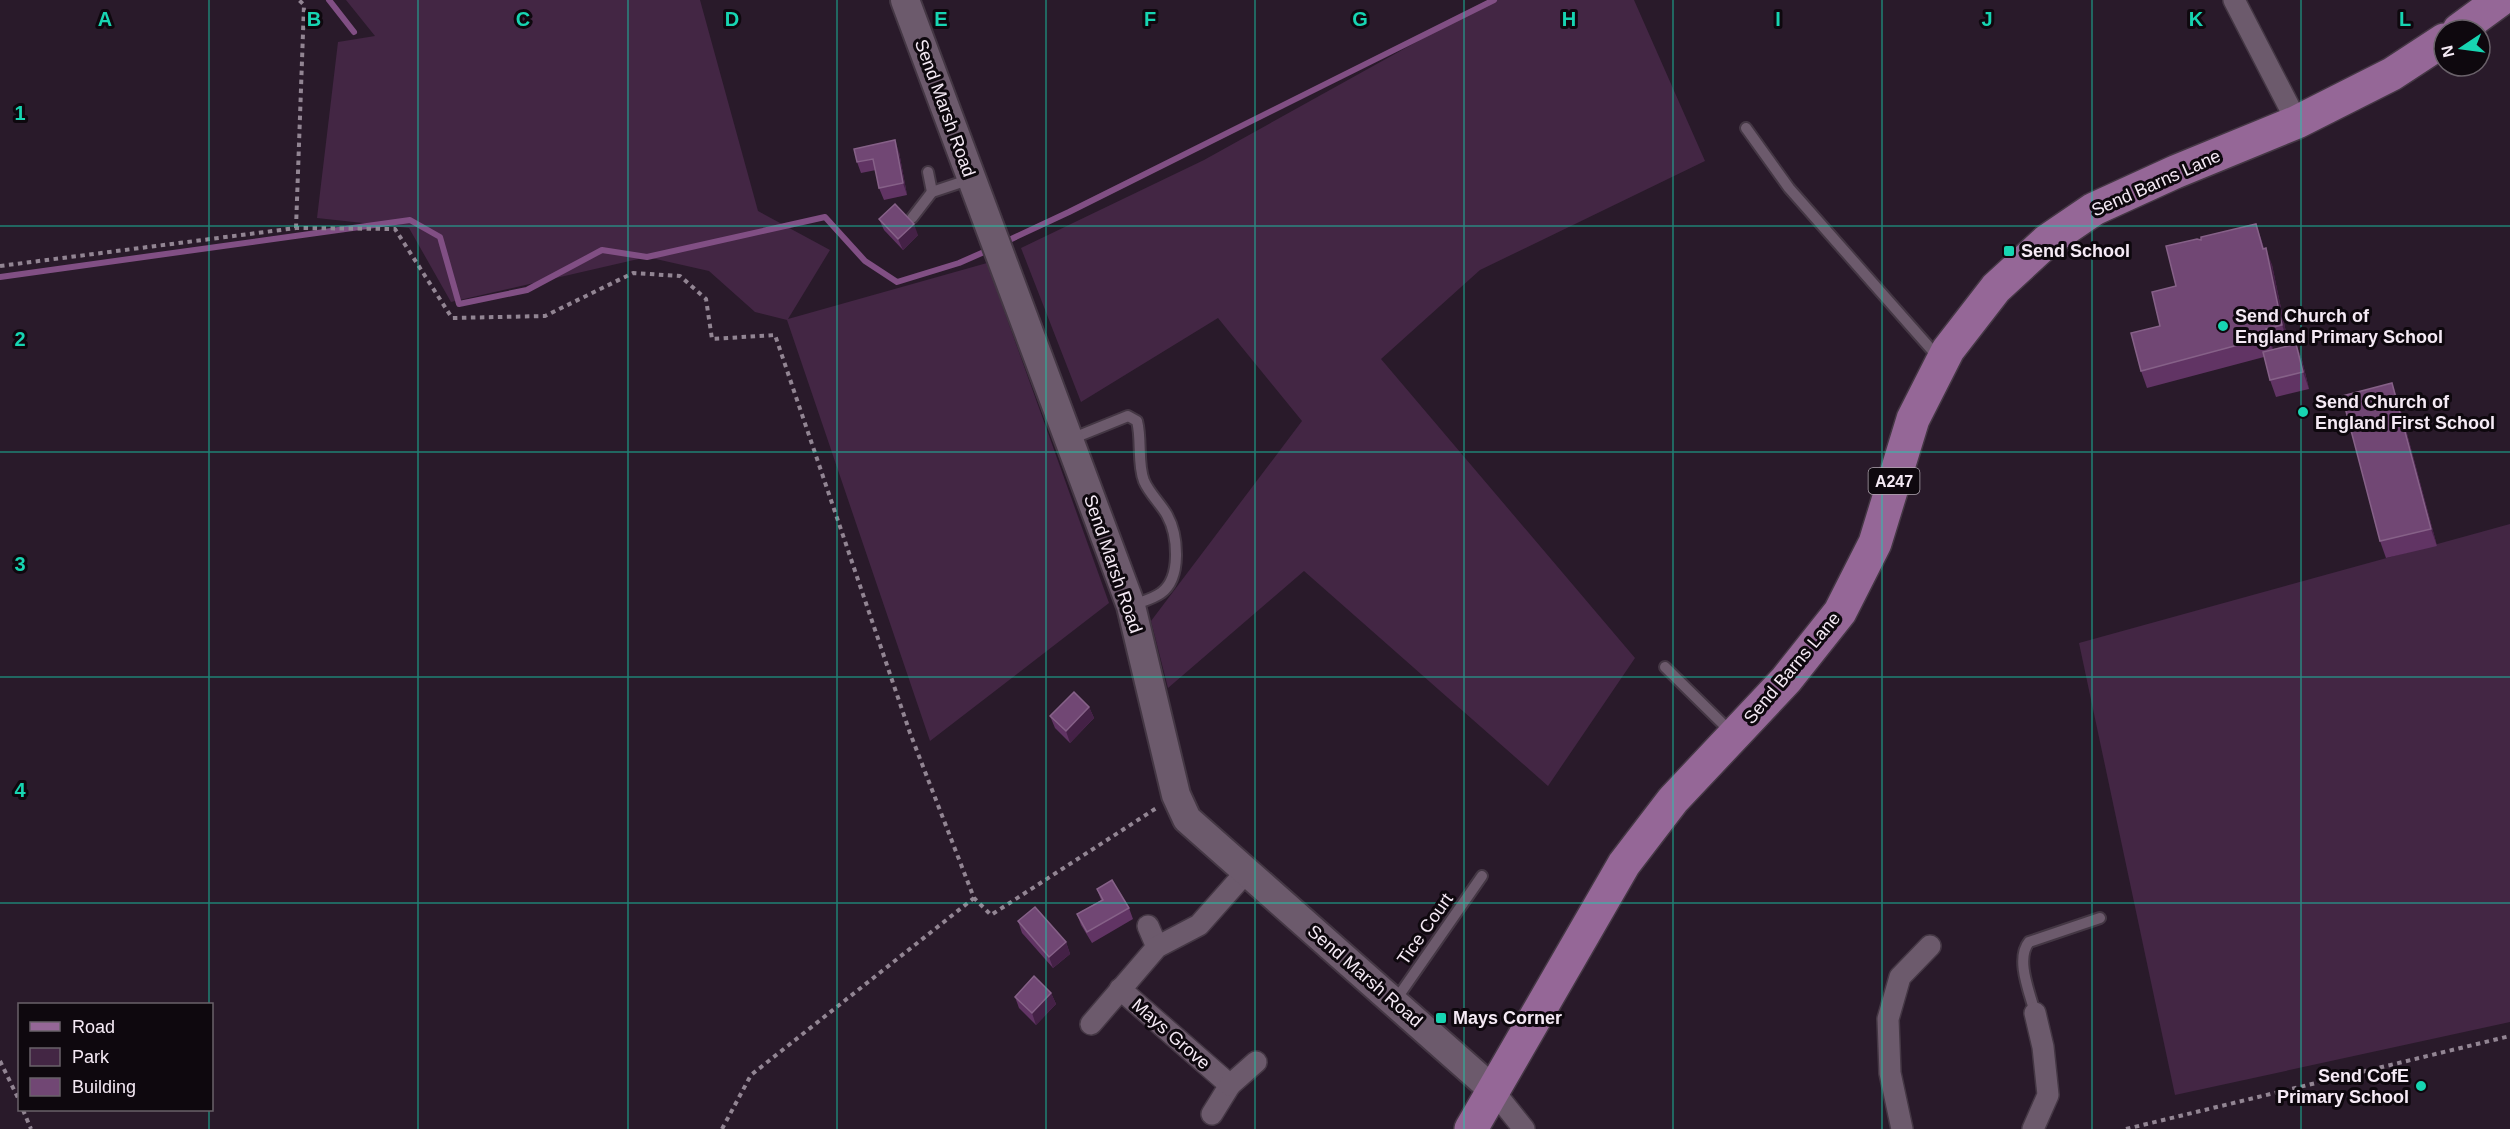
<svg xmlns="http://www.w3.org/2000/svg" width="2510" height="1129" font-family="Helvetica,sans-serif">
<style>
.green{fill:#432644}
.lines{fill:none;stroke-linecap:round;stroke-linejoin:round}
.stream{stroke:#814f84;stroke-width:6}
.service-casing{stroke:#443744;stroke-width:14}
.minor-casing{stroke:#443744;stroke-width:24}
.secondary-casing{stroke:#443744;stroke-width:32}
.primary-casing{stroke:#443744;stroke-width:36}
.path{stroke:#928593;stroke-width:4;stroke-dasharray:4.5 4.5;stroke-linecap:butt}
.service{stroke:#6c5a6c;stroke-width:10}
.minor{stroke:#6c5a6c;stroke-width:21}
.secondary{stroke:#6c5a6c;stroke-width:28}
.primary{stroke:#956797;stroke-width:33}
.wall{fill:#613464}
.shaded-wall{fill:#442146}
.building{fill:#714774;stroke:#866188;stroke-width:1.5}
.grid{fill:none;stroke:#17d5b2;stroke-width:1.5;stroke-opacity:0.55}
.poi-dot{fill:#17d5b2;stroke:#0e080e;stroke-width:2}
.labels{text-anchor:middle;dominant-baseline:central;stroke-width:6;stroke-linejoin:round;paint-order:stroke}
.shield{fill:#0e080e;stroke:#b0a6b0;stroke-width:1.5}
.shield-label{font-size:16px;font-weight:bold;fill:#f5eaf5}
.street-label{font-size:18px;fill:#f5eaf5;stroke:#0e080e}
.poi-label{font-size:18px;font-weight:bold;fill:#f5eaf5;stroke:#0e080e;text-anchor:start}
.grid-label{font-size:20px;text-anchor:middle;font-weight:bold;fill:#17d5b2;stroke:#0e080e;stroke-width:6;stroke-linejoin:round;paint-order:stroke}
</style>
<rect width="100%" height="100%" fill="#291a2a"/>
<g class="green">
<path d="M346,0H700L758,211L830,250L788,319L987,263L1109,603L930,741L787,320L755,312L709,271L647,257L451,302L409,228L317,218L338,42L375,36Z"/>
<path d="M1492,0H1634L1705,161L1480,270L1381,359L1635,658L1548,786L1304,571L1168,688L1151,621L1302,421L1218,318L1081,402L1021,248L1204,160Z"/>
<path d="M2510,524V1022L2175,1095L2079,643Z"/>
</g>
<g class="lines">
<g class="stream">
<path d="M329,0L354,32"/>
<path d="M1007,241L1069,212L1494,0"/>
<path d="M0,277L410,220L440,237L459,304L527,290L602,250L647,257L825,217L865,261L897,282L959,263L984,252"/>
</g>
<defs>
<g id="service">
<path d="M1746,128L1789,188L1938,357"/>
<path d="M928,172L932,192"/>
<path d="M912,218L932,192L971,179"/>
<path d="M1071,439L1128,416L1137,421C1142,440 1137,463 1144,481C1149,493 1161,504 1167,515C1178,535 1182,578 1161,593C1153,599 1140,602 1131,606"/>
<path d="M1665,667L1731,732"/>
<path d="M1395,1001L1482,876"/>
<path d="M2035,1013C2030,993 2015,959 2029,942L2100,918"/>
</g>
<g id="minor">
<path d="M2234,0L2297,122"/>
<path d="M1148,926L1157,947"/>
<path d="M1120,989L1230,1085L1212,1114"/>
<path d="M1091,1024L1157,947L1199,925L1246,872"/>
<path d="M1230,1085L1256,1062"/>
<path d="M1492,1089L1524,1129"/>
<path d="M1902,1129L1890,1073L1888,1019L1900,977L1930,946"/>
<path d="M2033,1129L2048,1095L2043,1047L2035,1013"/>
</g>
<path id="secondary" d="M905,0L1131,606L1176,795L1187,819L1492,1089"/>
<g id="primary">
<path d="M2459,30L2500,0"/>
<path d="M1471,1129L1624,864L1673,800L1786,680L1840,612L1875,543L1913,419L1948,350L1996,288L2047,241L2094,209L2175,172L2297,122L2392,74L2444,40"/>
</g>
</defs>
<use href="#service" class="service-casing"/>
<use href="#minor" class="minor-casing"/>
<use href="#secondary" class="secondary-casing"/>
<use href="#primary" class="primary-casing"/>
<g class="path">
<path d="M296,228L304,5L299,0"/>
<path d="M0,266L296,228L395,229L452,318L545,316L633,273L680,276L706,299L712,339L775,335L910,733L974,898L991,915L1158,807"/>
<path d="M0,1061L20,1102"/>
<path d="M23,1110L31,1129"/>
<path d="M722,1129L751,1075L974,898"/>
<path d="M2126,1129L2510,1036"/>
</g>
<use href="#service" class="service"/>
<use href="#minor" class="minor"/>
<use href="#secondary" class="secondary"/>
<use href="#primary" class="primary"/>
</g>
<g class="wall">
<path d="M899,152L907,195L884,200L879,188L876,170L861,173L857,162Z"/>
<path d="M879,219L918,235L903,250L884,230Z"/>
<path d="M2256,224L2264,249L2272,265L2288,342L2272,346L2273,349L2296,344L2302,360L2309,389L2276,397L2270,380L2264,357L2147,388L2141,371L2176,286L2201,240Z"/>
<path d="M2398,400L2437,546L2386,558L2380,541Z"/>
<path d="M1089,707L1094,718L1070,743L1055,728L1050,716Z"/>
<path d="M1097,889L1129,908L1133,919L1092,943L1081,925L1077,914L1101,900Z"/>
<path d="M1018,921L1066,942L1070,954L1053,968L1022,933Z"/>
<path d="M1051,993L1056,1004L1036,1025L1019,1008L1015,997Z"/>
</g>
<g class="shaded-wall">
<path d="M895,140L899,152L907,195L903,183Z"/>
<path d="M914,224L918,235L903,250L898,239Z"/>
<path d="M2256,224L2262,241L2269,266L2263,249Z"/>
<path d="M2266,248L2272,265L2288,342L2282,325Z"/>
<path d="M2266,329L2272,346L2274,354L2268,337Z"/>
<path d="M2296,344L2302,360L2309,389L2303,372Z"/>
<path d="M2392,383L2398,400L2437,546L2431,529Z"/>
<path d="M1089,707L1094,718L1070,743L1066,731Z"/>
<path d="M1066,942L1070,954L1053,968L1049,957Z"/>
<path d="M1051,993L1056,1004L1036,1025L1032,1013Z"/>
</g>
<g class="building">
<path d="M895,140L903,183L879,188L873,159L857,162L854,149Z"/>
<path d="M895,204L914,224L898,239L879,219Z"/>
<path d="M2256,224L2263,249L2266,248L2282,325L2266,329L2268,337L2141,371L2131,333L2160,326L2152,292L2176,286L2166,246L2197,239L2201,240V237Z"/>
<path d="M2296,344L2303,372L2270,380L2263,352Z"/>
<path d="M2392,383L2431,529L2380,541L2342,396Z"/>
<path d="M1074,692L1089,707L1066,731L1050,716Z"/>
<path d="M1112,880L1129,908L1087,932L1077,914L1103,900L1097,889Z"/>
<path d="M1035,907L1066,942L1049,957L1018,921Z"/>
<path d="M1034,976L1051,993L1032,1013L1015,997Z"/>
</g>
<path class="grid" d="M209,0V1004M418,0V1129M628,0V1129M837,0V1129M1046,0V1129M1255,0V1129M1464,0V1129M1673,0V1129M1882,0V1129M2092,0V1129M2301,0V1129M0,226H2510M0,452H2510M0,677H2510M0,903H2510M209,1110V1129"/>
<g class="poi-dot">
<rect x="2003" y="245" width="12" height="12" rx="3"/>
<circle cx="2223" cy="326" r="6"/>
<circle cx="2303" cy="412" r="6"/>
<rect x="1435" y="1012" width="12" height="12" rx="3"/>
<circle cx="2421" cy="1086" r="6"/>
</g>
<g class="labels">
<rect class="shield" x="1868.5" y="468" width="51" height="26" rx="4.5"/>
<g class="shield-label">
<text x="1894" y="481">A247</text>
</g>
<g class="street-label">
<text transform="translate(945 108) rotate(70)">Send Marsh Road</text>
<text transform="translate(2156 183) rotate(-24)">Send Barns Lane</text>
<text transform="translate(1113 564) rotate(71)">Send Marsh Road</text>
<text transform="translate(1792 668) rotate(-50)">Send Barns Lane</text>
<text transform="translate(1425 929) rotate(-55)">Tice Court</text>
<text transform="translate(1365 976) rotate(41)">Send Marsh Road</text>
<text transform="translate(1171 1034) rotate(41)">Mays Grove</text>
</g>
<g class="poi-label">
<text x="2021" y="251">Send School</text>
<text x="2235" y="316">Send Church of<tspan x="2235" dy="21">England Primary School</tspan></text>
<text x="2315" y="402">Send Church of<tspan x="2315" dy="21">England First School</tspan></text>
<text x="1453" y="1018">Mays Corner</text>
<text x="2409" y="1076" text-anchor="end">Send CofE<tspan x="2409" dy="21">Primary School</tspan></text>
</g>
</g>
<g class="grid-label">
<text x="105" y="26">A</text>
<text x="314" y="26">B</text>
<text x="523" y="26">C</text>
<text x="732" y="26">D</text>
<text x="941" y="26">E</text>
<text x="1150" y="26">F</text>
<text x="1360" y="26">G</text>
<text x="1569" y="26">H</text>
<text x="1778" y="26">I</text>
<text x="1987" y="26">J</text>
<text x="2196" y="26">K</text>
<text x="2405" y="26">L</text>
<text x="20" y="120">1</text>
<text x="20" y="346">2</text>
<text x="20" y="571">3</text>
<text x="20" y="797">4</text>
</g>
<rect x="18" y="1003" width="195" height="108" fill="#0e080e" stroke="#6a626a" stroke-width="1.5"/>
<rect x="30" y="1022" width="30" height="9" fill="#956797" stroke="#6a626a" stroke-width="1.5"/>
<text x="72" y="1033" font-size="18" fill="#f5eaf5">Road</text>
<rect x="30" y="1048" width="30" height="18" fill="#432644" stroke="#6a626a" stroke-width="1.5"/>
<text x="72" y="1063" font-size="18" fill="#f5eaf5">Park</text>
<rect x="30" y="1078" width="30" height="18" fill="#714774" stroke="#6a626a" stroke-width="1.5"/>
<text x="72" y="1093" font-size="18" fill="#f5eaf5">Building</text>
<g transform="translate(2462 48) rotate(257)"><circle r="28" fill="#0e080e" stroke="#6a626a" stroke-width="1.5"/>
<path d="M0-4.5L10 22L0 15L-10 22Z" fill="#17d5b2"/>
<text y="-9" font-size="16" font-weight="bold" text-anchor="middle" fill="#f5eaf5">N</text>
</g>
</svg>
